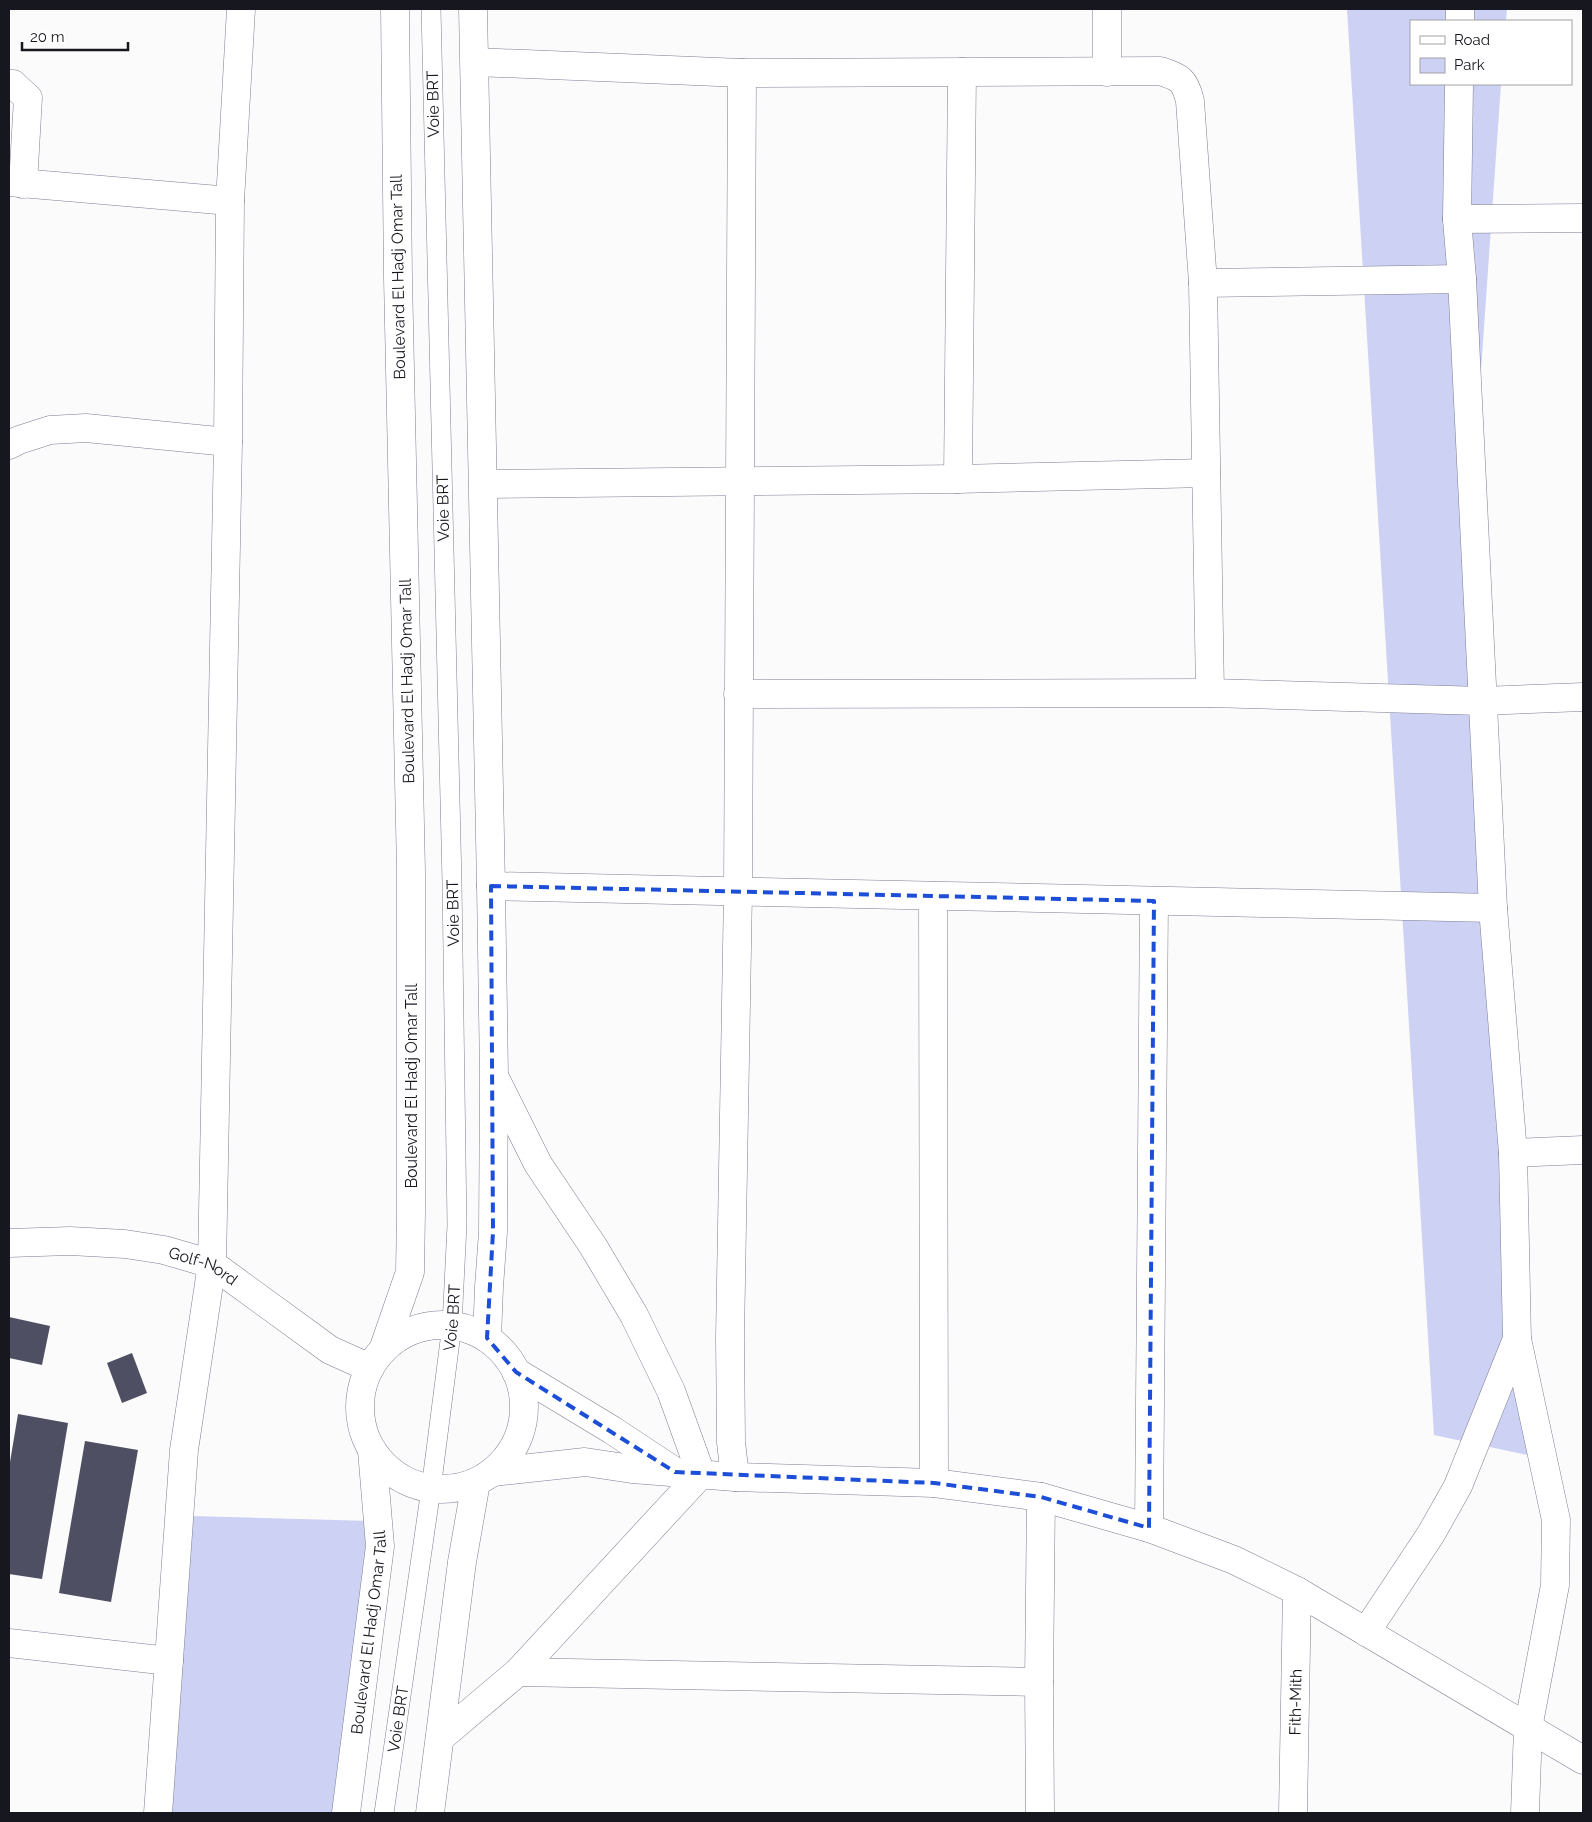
<svg xmlns="http://www.w3.org/2000/svg" width="1592" height="1822" font-family="Raleway,sans-serif">
<style>
.green{fill:#cdd1f4}
.building{fill:#4e4f63}
.lines{fill:none;stroke-linecap:round;stroke-linejoin:round}
.lane-casing{stroke:#7c7e93;stroke-width:20}
.street-casing{stroke:#7c7e93;stroke-width:29}
.secondary-casing{stroke:#7c7e93;stroke-width:29}
.lane{stroke:#fff;stroke-width:19}
.street{stroke:#fff;stroke-width:28}
.secondary{stroke:#fff;stroke-width:28}
.marked{fill:none;stroke:#1d4ed8;stroke-width:4;stroke-dasharray:10 6;stroke-linejoin:round}
.labels{text-anchor:middle;dominant-baseline:central;stroke-width:5;stroke-linejoin:round;paint-order:stroke}
.street-label{font-size:16px;fill:#17171f;stroke:#fff}
</style>
<rect width="100%" height="100%" fill="#fbfbfb"/>
<g class="green">
<path d="M1347,9H1507L1506,21H1411V84H1501L1472,499L1537,1457L1434,1435Z"/>
<path d="M191,1516L372,1521L340,1813H170Z"/>
</g>
<g class="building">
<path d="M9,1317L50,1326L42,1365L9,1358Z"/>
<path d="M132,1353L147,1393L122,1403L107,1363Z"/>
<path d="M18,1414L68,1423L42,1579L9,1574V1468Z"/>
<path d="M85,1441L138,1450L111,1602L59,1593Z"/>
</g>
<g class="lines">
<defs>
<g id="lane">
<path id="s1" d="M384,1813L431,1489L452,1325L457,1225L452,883L431,9"/>
</g>
<g id="street">
<path d="M1460,21V9"/>
<path d="M475,62L742,73L1160,71C1180,77 1185,80 1190,101L1203,283L1210,693"/>
<path d="M1107,72V9"/>
<path d="M9,84H13L28,98L23,184"/>
<path d="M1459,84L1457,219L1462,279L1493,908L1513,1153L1517,1339L1556,1520L1555,1585L1528,1728L1525,1813"/>
<path d="M9,182L230,201"/>
<path d="M1457,219L1583,218"/>
<path d="M1203,283L1462,279"/>
<path d="M9,445L19,440L50,430L86,428L228,442"/>
<path d="M958,479L962,72"/>
<path d="M484,484L958,479L1206,473"/>
<path d="M738,694L1210,693L1482,701L1583,697"/>
<path d="M491,886L1493,908"/>
<path d="M933,896L934,1483"/>
<path d="M1513,1153L1583,1150"/>
<path id="s2" d="M9,1243L70,1241L125,1244L164,1250L212,1264L330,1350L370,1368"/>
<path d="M735,1477L731,1442L730,1337L738,892L742,73"/>
<path d="M1149,1528L1154,901"/>
<path d="M1366,1632L1431,1534L1458,1486L1517,1339"/>
<path d="M9,1643L169,1661"/>
<path d="M518,1672L1039,1682"/>
<path d="M158,1813L184,1450L212,1264L228,442L230,201L241,9"/>
<path d="M1040,1813L1039,1682L1041,1497"/>
<path id="s3" d="M1293,1813L1297,1591"/>
</g>
<g id="secondary">
<path d="M473,9L491,886L494,1075L493,1232L489,1287L487,1338"/>
<path d="M496,1080L538,1164L593,1246L634,1315L671,1391L701,1474"/>
<circle cx="442" cy="1407" r="82"/>
<path d="M383,1350L410,1272L411,1213V871L398,278L395,9"/>
<path d="M516,1372L612,1430L674,1471"/>
<path d="M493,1472L585,1462L632,1469L735,1477L934,1483L1041,1497L1149,1528L1234,1560L1297,1591L1583,1760"/>
<path d="M440,1738L518,1672L701,1474"/>
<path id="s4" d="M346,1813L380,1546L372,1450"/>
<path d="M430,1813L462,1562L476,1482"/>
</g>
</defs>
<use href="#lane" class="lane-casing"/>
<use href="#street" class="street-casing"/>
<use href="#secondary" class="secondary-casing"/>
<use href="#lane" class="lane"/>
<use href="#street" class="street"/>
<use href="#secondary" class="secondary"/>
</g>
<path class="marked" d="M491,886L1154,901L1149,1528L1041,1497L934,1483L675,1472L516,1372L487,1338L493,1232Z"/>
<g class="labels">
<g class="street-label">
<text transform="translate(433 104) rotate(-91)">Voie BRT</text>
<text transform="translate(398 277) rotate(-91)">Boulevard El Hadj Omar Tall</text>
<text transform="translate(443 508) rotate(-91)">Voie BRT</text>
<text transform="translate(407 681) rotate(-91)">Boulevard El Hadj Omar Tall</text>
<text transform="translate(453 913) rotate(-91)">Voie BRT</text>
<text transform="translate(411 1086) rotate(-90)">Boulevard El Hadj Omar Tall</text>
<text stroke="none"><textPath href="#s2" startOffset="198">Golf-Nord</textPath></text>
<text stroke="none"><textPath href="#s1" startOffset="500">Voie BRT</textPath></text>
<text stroke="none"><textPath href="#s4" startOffset="182">Boulevard El Hadj Omar Tall</textPath></text>
<text stroke="none"><textPath href="#s3" startOffset="111">Fith-Mith</textPath></text>
<text stroke="none"><textPath href="#s1" startOffset="95">Voie BRT</textPath></text>
</g>
</g>
<rect width="1592" height="1822" fill="none" stroke="#17171f" stroke-width="20"/>
<rect x="1410" y="20" width="162" height="65" fill="#ffffff" stroke="#a2a2a5"/>
<rect x="1420" y="36" width="25" height="8" fill="#ffffff" stroke="#a2a2a5"/>
<text x="1454" y="45" font-size="15" fill="#17171f">Road</text>
<rect x="1420" y="58" width="25" height="15" fill="#cdd1f4" stroke="#a2a2a5"/>
<text x="1454" y="70" font-size="15" fill="#17171f">Park</text>
<path d="M22 42v8h106v-8" fill="none" stroke="#17171f" stroke-width="2.5"/>
<text x="30" y="42" font-size="15" fill="#17171f" stroke="#ffffff" stroke-width="4" paint-order="stroke">20 m</text>
</svg>
